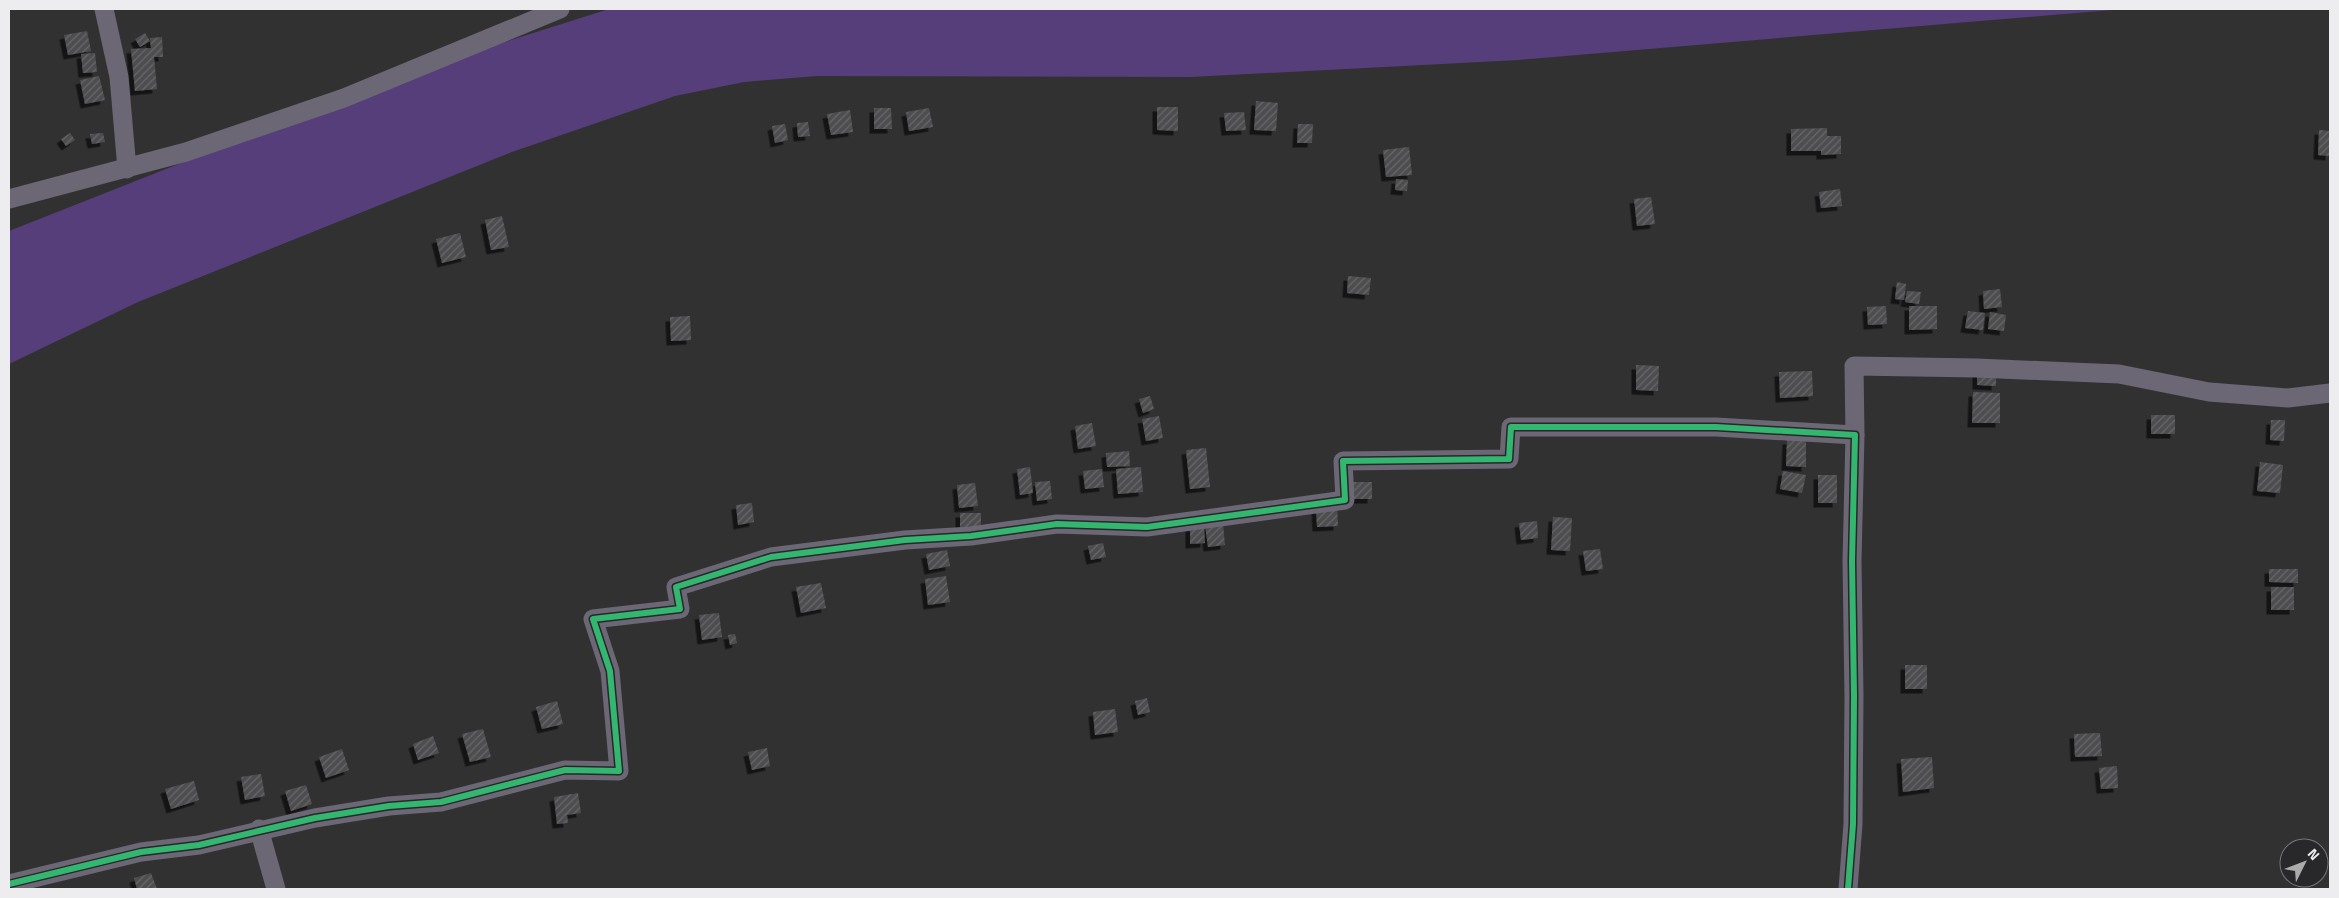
<svg xmlns="http://www.w3.org/2000/svg" width="2339" height="898" font-family="'Titillium Web',sans-serif">
<style>
.water{fill:#563e7b}
.building{fill:url(#building-hatch);filter:url(#shadow)}
.lines{fill:none;stroke-linecap:round;stroke-linejoin:round}
.minor{stroke:#6c6775;stroke-width:19}
.cycleway-casing{stroke:#282729;stroke-width:9}
.cycleway{stroke:#33b770;stroke-width:6}
</style>
<defs>
<pattern id="building-hatch" width="6" height="6" patternUnits="userSpaceOnUse" patternTransform="scale(1.25)"><rect width="6" height="6" fill="#4e4e4f"/><path d="M-1 1l2-2M0 6l6-6M5 7l2-2" fill="none" stroke="#686869"/></pattern>
<filter id="shadow"><feDropShadow dx="-4.5" dy="4.5" stdDeviation="0" flood-color="#0009"/></filter>
</defs>
<rect width="100%" height="100%" fill="#313132"/>
<path class="water" d="M609,9H2124L1518,60L1191,77L817,76L744,82L675,96L512,152L138,302L9,364V231L417,70Z"/>
<g class="building">
<path d="M87,31L91,51L68,55L64,35Z"/>
<path d="M145,33L150,41L140,47L135,39Z"/>
<path d="M162,37L163,57H154L157,89L135,91L131,49L151,48L150,38Z"/>
<path d="M95,53L97,72L83,73L81,54Z"/>
<path d="M99,76L105,100L85,104L80,80Z"/>
<path d="M1256,101L1278,103L1276,131L1254,130Z"/>
<path d="M1157,107H1178V131L1157,130Z"/>
<path d="M874,108H891L892,129H874Z"/>
<path d="M929,108L933,127L909,131L906,112Z"/>
<path d="M850,110L853,132L831,135L827,114Z"/>
<path d="M1244,112L1246,130L1226,131L1224,113Z"/>
<path d="M808,122L810,136L798,137L797,123Z"/>
<path d="M785,124L788,140L775,143L772,126Z"/>
<path d="M1298,124H1313L1312,143H1297Z"/>
<path d="M1827,128V136H1841V154L1821,155V151H1791V129Z"/>
<path d="M2319,130L2330,131V156L2318,155Z"/>
<path d="M70,133L75,140L66,146L61,139Z"/>
<path d="M103,133L105,142L92,144L90,134Z"/>
<path d="M1409,147L1412,175L1386,177L1383,150Z"/>
<path d="M1396,179L1408,180L1407,191L1395,190Z"/>
<path d="M1840,189L1842,206L1821,208L1819,192Z"/>
<path d="M1651,197L1655,224L1637,226L1634,199Z"/>
<path d="M502,216L509,247L491,250L485,220Z"/>
<path d="M460,233L466,257L442,263L436,239Z"/>
<path d="M1348,276L1371,278L1369,295L1347,293Z"/>
<path d="M1897,282L1906,284L1904,300L1895,299Z"/>
<path d="M2000,289L2002,307L1984,309L1983,291Z"/>
<path d="M1907,291L1921,292L1919,304L1905,302Z"/>
<path d="M1886,306L1887,324L1868,325L1867,307Z"/>
<path d="M1909,306H1937V329L1909,330Z"/>
<path d="M1968,311L1985,313L1983,330L1965,328Z"/>
<path d="M1990,312L2006,315L2004,331L1988,329Z"/>
<path d="M690,316L691,340L671,341L670,317Z"/>
<path d="M1636,365L1659,366L1658,391L1636,390Z"/>
<path d="M1812,371L1813,396L1780,398L1779,372Z"/>
<path d="M1977,372L1996,373V386L1977,385Z"/>
<path d="M1973,392L2000,393V423H1972Z"/>
<path d="M1150,396L1154,409L1143,413L1139,399Z"/>
<rect x="2151" y="415" width="24" height="19"/>
<path d="M1159,416L1163,438L1146,441L1142,419Z"/>
<path d="M2271,420H2285L2284,441L2270,440Z"/>
<path d="M1092,423L1096,446L1078,449L1075,426Z"/>
<path d="M1787,440H1806V467L1786,466Z"/>
<path d="M1206,448L1210,487L1190,489L1186,450Z"/>
<path d="M1129,451L1130,466L1107,467L1106,453Z"/>
<path d="M2260,462L2283,465L2280,493L2257,491Z"/>
<path d="M1030,467L1033,493L1020,495L1017,469Z"/>
<path d="M1141,467L1143,492L1118,494L1116,469Z"/>
<path d="M1102,469L1104,487L1085,489L1083,471Z"/>
<path d="M1783,471L1806,475L1802,493L1780,489Z"/>
<rect x="1818" y="475" width="19" height="28"/>
<path d="M1050,481L1052,499L1037,501L1035,482Z"/>
<rect x="1351" y="482" width="21" height="17"/>
<path d="M975,483L978,506L959,508L957,485Z"/>
<path d="M752,503L754,522L738,525L736,505Z"/>
<path d="M1337,506L1338,526L1317,527L1316,507Z"/>
<rect x="960" y="513" width="21" height="17"/>
<path d="M1553,517L1572,518L1570,551L1551,550Z"/>
<path d="M1537,521L1538,538L1521,540L1519,523Z"/>
<path d="M1223,524L1225,545L1208,547L1205,525Z"/>
<path d="M1204,526L1205,543L1190,544V527Z"/>
<path d="M1103,543L1106,557L1091,560L1088,546Z"/>
<path d="M1600,549L1603,569L1586,571L1583,551Z"/>
<path d="M947,550L950,566L929,570L926,554Z"/>
<path d="M2269,569H2298V583L2269,582Z"/>
<path d="M946,576L950,602L928,605L925,579Z"/>
<path d="M821,583L826,608L801,613L796,587Z"/>
<rect x="2271" y="587" width="23" height="23"/>
<path d="M719,613L722,637L702,640L699,615Z"/>
<path d="M735,634L737,643L730,645L728,635Z"/>
<rect x="1905" y="665" width="22" height="24"/>
<path d="M1147,698L1150,712L1138,715L1135,701Z"/>
<path d="M557,701L563,724L542,729L536,707Z"/>
<path d="M1115,709L1118,732L1095,735L1093,712Z"/>
<path d="M483,729L491,757L470,762L462,734Z"/>
<path d="M2100,733L2102,756L2075,757L2074,734Z"/>
<path d="M433,736L439,753L418,760L413,744Z"/>
<path d="M767,748L770,766L752,770L748,752Z"/>
<path d="M342,749L349,770L326,778L319,757Z"/>
<path d="M1932,757L1934,788L1903,792L1901,759Z"/>
<path d="M2117,766L2118,788L2101,789L2099,768Z"/>
<path d="M261,774L265,796L245,800L241,777Z"/>
<path d="M194,781L199,800L171,809L165,789Z"/>
<path d="M306,785L312,804L291,811L285,791Z"/>
<path d="M578,793L581,813L567,815L568,823L557,824L554,797Z"/>
<path d="M151,873L157,889H137L134,878Z"/>
</g>
<g class="lines">
<g class="minor">
<path d="M104,9L119,77L127,169"/>
<path d="M9,199L186,152L344,98L560,9"/>
<path d="M1855,435L1854,366L1977,368L2119,374L2209,392L2288,398L2330,393"/>
<path d="M259,829L276,889"/>
<path d="M9,884L141,852L199,845L315,818L389,806L441,802L565,770L619,771L610,671L593,619L680,609L676,587L771,557L905,540L971,536L1057,524L1147,527L1345,500L1343,461L1509,459L1511,427H1716L1855,435L1852,561L1854,696L1853,824L1848,889"/>
</g>
<defs>
<path id="cycleway" d="M9,884L141,852L199,845L315,818L389,806L441,802L565,770L619,771L610,671L593,619L680,609L676,587L771,557L905,540L971,536L1057,524L1147,527L1345,500L1343,461L1509,459L1511,427H1716L1855,435L1852,561L1854,696L1853,824L1848,889"/>
</defs>
<use href="#cycleway" class="cycleway-casing"/>
<use href="#cycleway" class="cycleway"/>
</g>
<rect width="2339" height="898" fill="none" stroke="#edecee" stroke-width="20"/>
<g transform="translate(2304 863) rotate(48)"><circle r="24" fill="#282729" stroke="#777678"/>
<path d="M0-4L9 19L0 12L-9 19Z" fill="#ababac"/>
<text y="-8" font-size="14" font-weight="bold" text-anchor="middle" fill="#edecee">N</text>
</g>
</svg>
